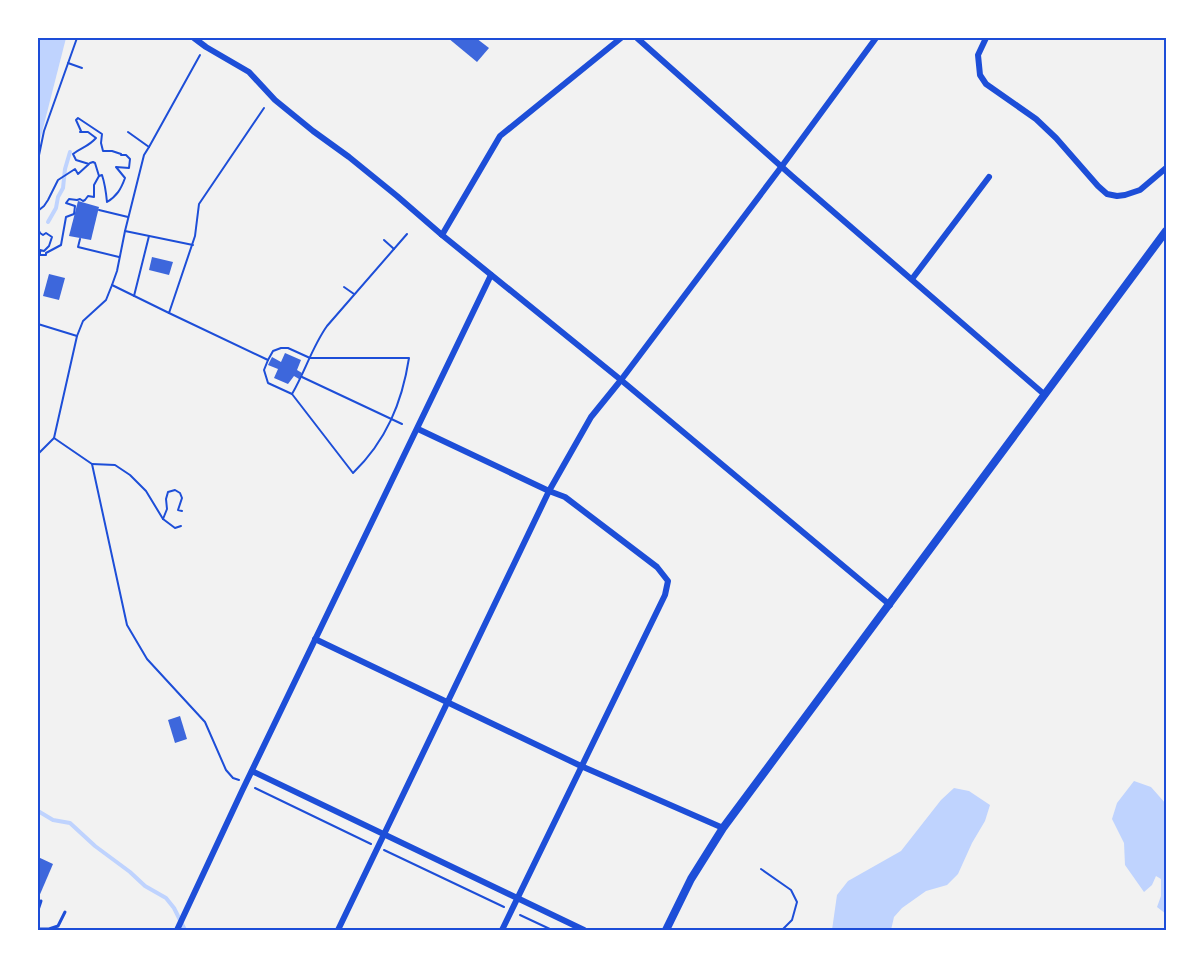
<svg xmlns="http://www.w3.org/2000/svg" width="1204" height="968" font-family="'DejaVu Sans',sans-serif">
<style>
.water{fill:#bfd3fe}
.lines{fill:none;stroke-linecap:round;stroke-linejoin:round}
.stream{stroke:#bfd3fe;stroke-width:4}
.building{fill:#3d67dc}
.path{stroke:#1d4ed8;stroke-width:2}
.service{stroke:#1d4ed8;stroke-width:3}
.minor{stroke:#1d4ed8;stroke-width:6}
.secondary{stroke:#1d4ed8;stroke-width:8}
.neatline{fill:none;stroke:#1d4ed8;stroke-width:2}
</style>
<rect width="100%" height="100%" fill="#f2f2f2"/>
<g class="water">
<path d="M38,38H66L38,148Z"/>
<path d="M1134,781L1151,787L1166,804V914L1157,907L1161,896V879L1156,876L1152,885L1144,892L1125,865L1124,843L1112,819L1117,803Z"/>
<path d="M954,788L969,791L990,805L985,821L972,843L958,874L947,885L926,891L902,908L894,917L891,930H832L837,895L848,881L901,851L941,800Z"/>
</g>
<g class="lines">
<g class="stream">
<path d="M48,222L56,208L58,197L63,188L65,169L70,152"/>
<path d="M38,811L53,820L70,823L95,846L130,872L145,886L166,898L174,908L185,930"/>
</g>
</g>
<g class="building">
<path d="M448,38H476L489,48L477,62Z"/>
<path d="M78,201L99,207L91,240L69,236Z"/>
<path d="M152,257L173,262L169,275L149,270Z"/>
<path d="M49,274L65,278L59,300L43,296Z"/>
<path d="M285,353L301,360L297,370L302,373L299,379L294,376L288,384L274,378L278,369L268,365L272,357L281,362Z"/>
<path d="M180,716L187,739L175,743L168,720Z"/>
<path d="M38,857L53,864L38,899Z"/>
</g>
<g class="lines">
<g class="path">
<path d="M68,63L82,68"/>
<path d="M149,147L200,55"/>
<path d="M38,160L44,131L77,38"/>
<path d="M90,163L93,162L95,163L99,176"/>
<path d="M99,210L128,217"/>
<path d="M38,214L39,210L44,206L48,200L58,180L75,169L78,174L89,164L76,160L73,154C82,147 88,147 96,138L88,132H80L81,131L76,120L78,118L102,134L101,143L103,151H112L121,154V155H126L130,159L129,168L116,167L125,178C121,189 117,196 107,202C106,192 105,184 102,175L99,176L94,185V197L88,196L85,200L83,201L80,199L77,200L69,199L66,203L75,206L74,214L66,217L61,245L46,253V255H40V250L44,251L49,246L52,237L46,233L43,235L40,233L38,229"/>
<path d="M125,231L193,245"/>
<path d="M80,239L78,247L119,257"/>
<path d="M384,240L394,249"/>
<path d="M112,285L117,271L125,231L144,155L149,147L128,132"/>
<path d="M344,287L354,294"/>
<path d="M134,296L149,236"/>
<path d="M169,313L268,360L264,370L268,383L292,394"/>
<path d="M38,324L77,336"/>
<path d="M268,360L273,351L281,348H288L310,358H409C402,403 386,441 353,473L292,394C305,372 312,347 327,326L407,234"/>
<path d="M302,377L402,424"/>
<path d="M54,438L92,464L127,625L147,659L205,722L226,770L233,778L239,780"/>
<path d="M38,454L54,438L77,336L83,321L106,300L112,285L169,313L195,236L199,204L264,108"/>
<path d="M92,464L115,465L130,475L146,491L163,519L175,528L181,526"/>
<path d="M163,519L167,509L166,499L168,492L175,490L180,493L182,498L178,510L182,511"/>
<path d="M255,788L371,844"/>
<path d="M384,850L504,907"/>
<path d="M761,869L791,890L797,902L792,920L782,930"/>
<path d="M520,915L552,930"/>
</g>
<g class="service">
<path d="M38,910L41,901"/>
<path d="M38,929H49L58,926L65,912"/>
</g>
<g class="minor">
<path d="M194,38L206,47L249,72L275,100L313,131L349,157L397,196L442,235L621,380L890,605"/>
<path d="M637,38L792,176L1045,395"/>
<path d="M986,38L978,55L980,75L986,84L1036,119L1056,138L1098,186L1107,194L1117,196L1125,195L1140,190L1166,168"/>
<path d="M442,235L500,136L621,38"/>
<path d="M912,279L989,177"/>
<path d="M418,429L549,491L565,497L657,567L668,581L665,595L502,930"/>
<path d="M315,639L581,766L723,828"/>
<path d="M252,771L584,930"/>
<path d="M177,930L242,791L491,275"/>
<path d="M338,930L549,491L591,417L621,380L782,166L876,38"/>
</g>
<path class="secondary" d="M666,930L691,879L723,828L1166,231"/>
</g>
<rect width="1204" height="968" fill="none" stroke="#ffffff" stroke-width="78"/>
<rect x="39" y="39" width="1126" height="890" class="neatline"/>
</svg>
